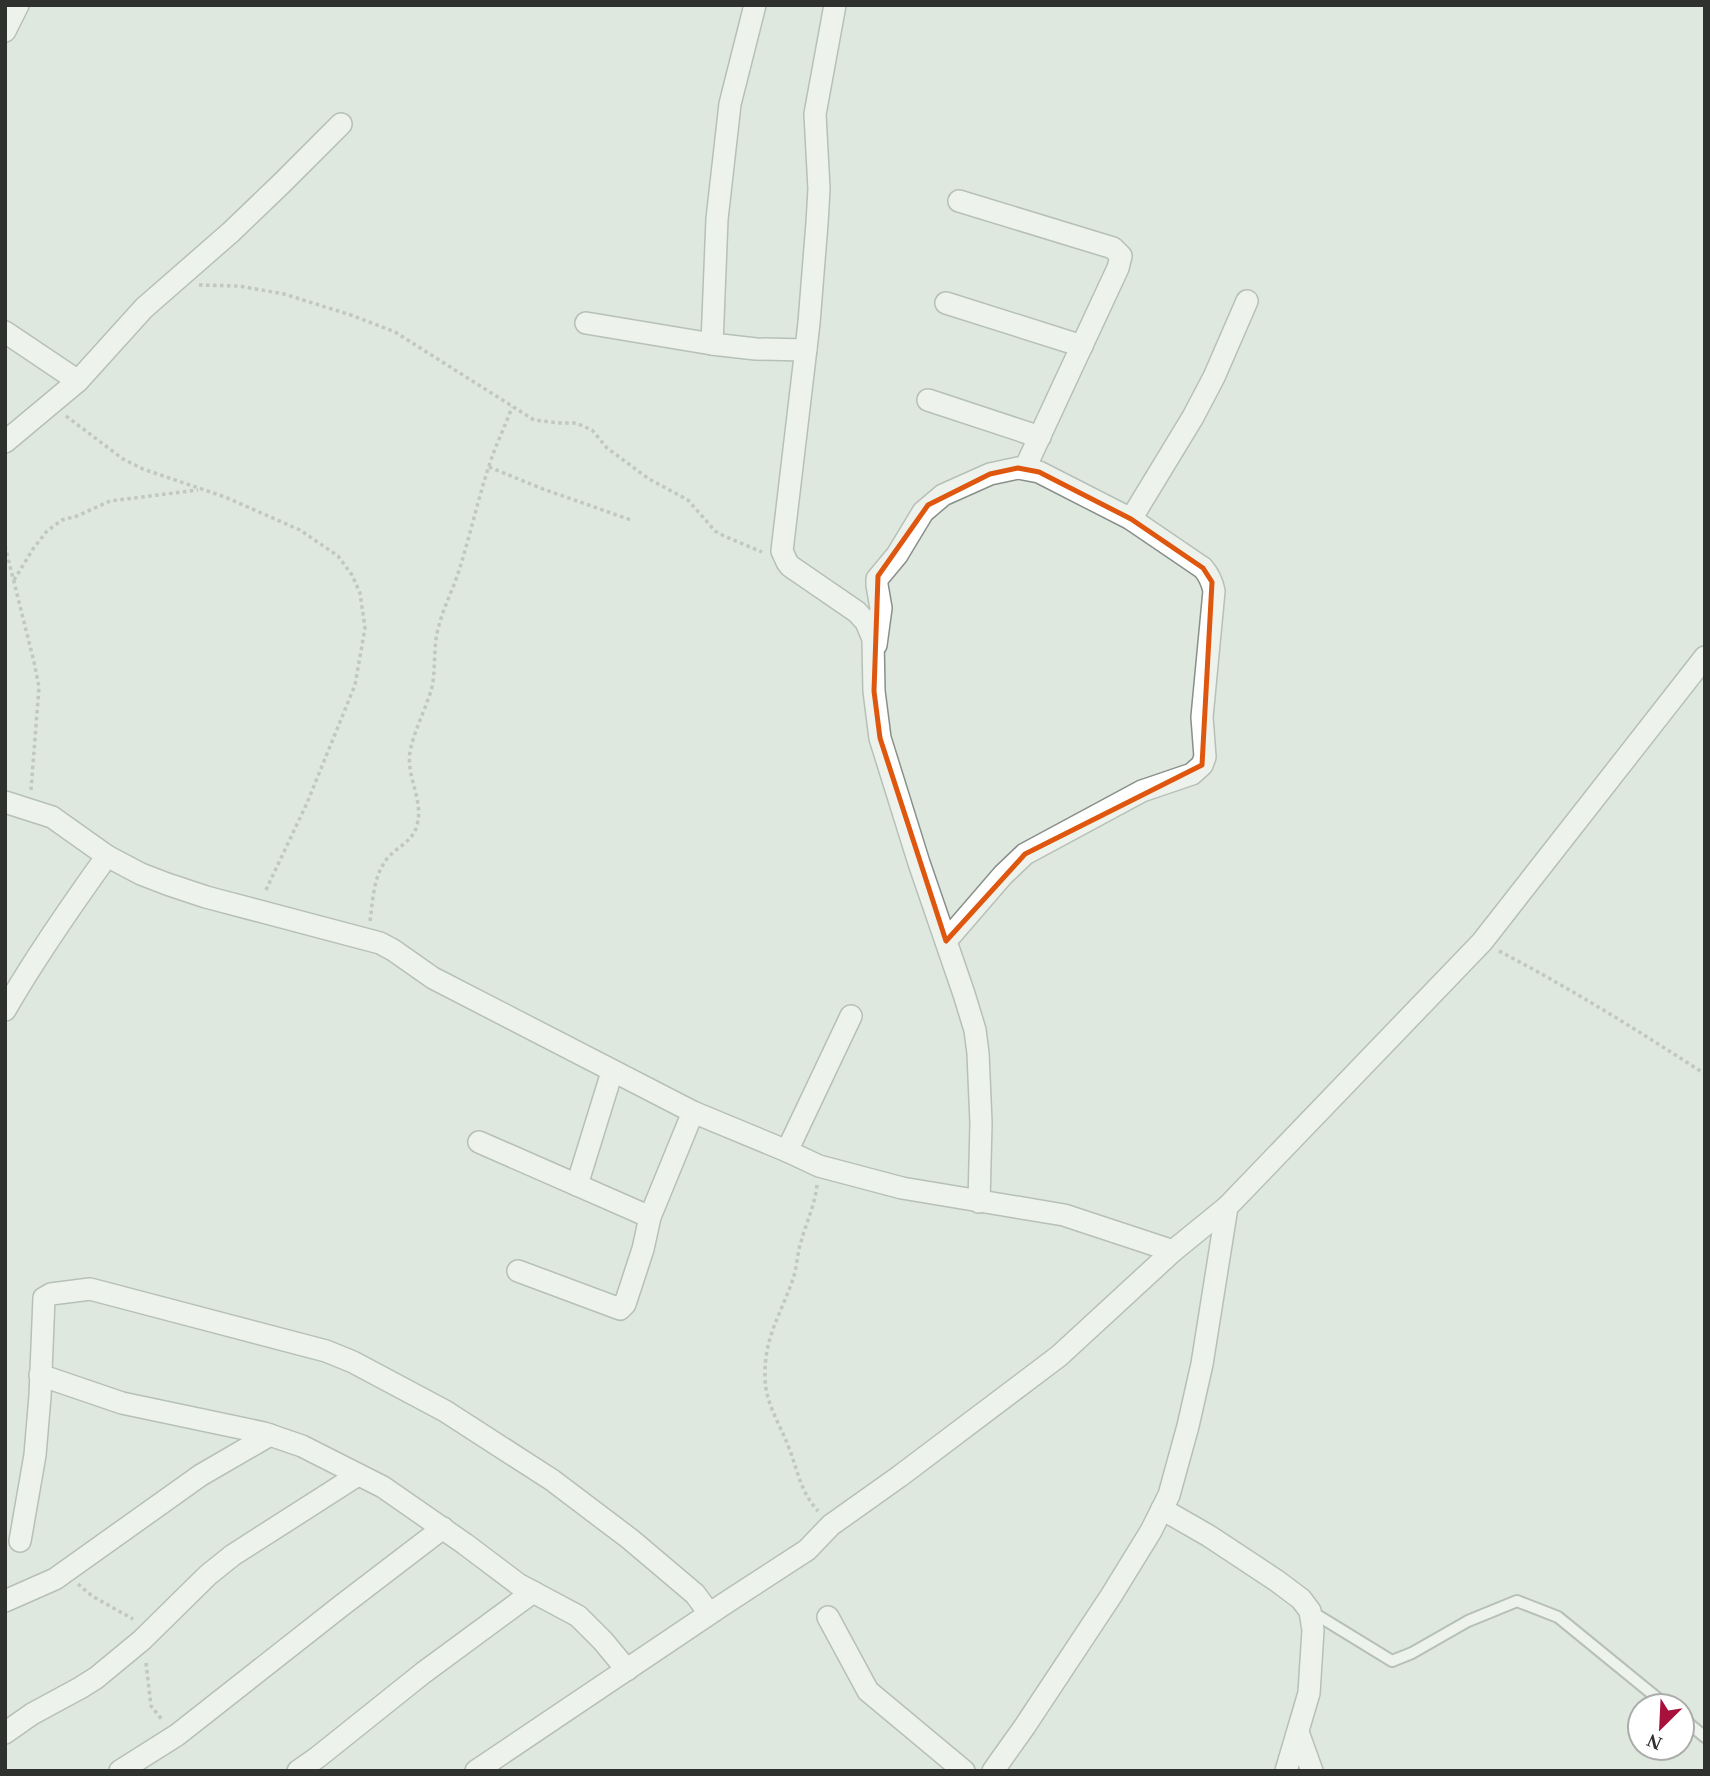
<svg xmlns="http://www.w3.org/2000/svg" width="1710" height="1776" font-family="'Times New Roman',serif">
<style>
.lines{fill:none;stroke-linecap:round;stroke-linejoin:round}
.lane-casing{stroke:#889089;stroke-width:14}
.street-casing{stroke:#889089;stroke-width:24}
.path{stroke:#9ba39c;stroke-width:3.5;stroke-dasharray:3.5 3.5;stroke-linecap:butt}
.lane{stroke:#fff;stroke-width:10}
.street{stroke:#fff;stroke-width:21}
.marked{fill:none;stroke:#df570e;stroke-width:5;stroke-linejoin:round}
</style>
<rect width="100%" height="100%" fill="#dee8df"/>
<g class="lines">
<defs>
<g id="lane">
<path d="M1312,1612L1392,1661L1412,1653L1468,1621L1517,1601L1558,1617L1667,1706"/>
<path d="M1682,1718L1705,1737"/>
</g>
<g id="street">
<path d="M835,5L815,114L819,189L817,223L809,323L782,551L787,562L790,566L857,612L866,622L873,639L874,691L880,738L919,863L964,994L975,1030L978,1053L981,1123L979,1202"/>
<path d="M5,31L18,5"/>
<path d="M959,201L1113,248L1121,256L1118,268L1025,468"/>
<path d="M946,303L1082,346"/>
<path d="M586,323L712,344L756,349L806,350"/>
<path d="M5,332L78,381"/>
<path d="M712,344L717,219L730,104L755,5"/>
<path d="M928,400L1040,437"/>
<path d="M5,442L78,381L144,308L231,232L282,183L341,124"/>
<path d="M1131,519L1193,417L1214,377L1247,301"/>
<path d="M876,645L881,608L877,585V579L897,555L923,512L943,495L990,474L1018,468L1039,472L1131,519L1203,568C1209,575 1212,581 1214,591L1202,717L1205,757L1202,765L1192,774L1142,791L1025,854L1003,875L946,941"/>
<path d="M5,802L52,817L107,856L141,874L167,884L206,897L380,943L393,950L433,978L693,1112L787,1151L819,1166L902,1188L1064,1215L1173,1251"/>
<path d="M5,1010C36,956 71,906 107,856"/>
<path d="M479,1142L650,1217"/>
<path d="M787,1151L851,1016"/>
<path d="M577,1185L612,1072"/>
<path d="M518,1271L620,1309L625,1304L643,1249L650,1217L693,1112"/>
<path d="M40,1375L122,1403L264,1433L302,1446L383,1487L465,1544L518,1584L578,1616L603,1641L627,1670"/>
<path d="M1162,1509L1209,1536L1277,1581L1301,1599L1310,1611L1313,1630L1309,1693L1286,1771"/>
<path d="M20,1541L35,1455L40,1396L44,1298L51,1294L90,1289L326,1351L353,1362L445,1411L552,1480L630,1539L695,1594L709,1613"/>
<path d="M5,1601L55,1579L201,1475L270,1435"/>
<path d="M828,1617L868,1691L964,1771"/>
<path d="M1298,1732L1312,1771"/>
<path d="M5,1733L32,1714L80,1688L96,1678L142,1640L208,1575L233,1555L358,1475"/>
<path d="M120,1771L177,1735L341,1606L443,1528"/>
<path d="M298,1771L318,1757L423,1673L533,1592"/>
<path d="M476,1771L724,1604L807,1550L831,1525L900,1476L1059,1356L1173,1251L1227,1207L1482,942L1705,657"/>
<path d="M993,1771L1025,1726L1111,1596L1151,1531L1169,1495L1188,1426L1202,1364L1227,1207"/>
</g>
</defs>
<use href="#lane" class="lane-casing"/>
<use href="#street" class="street-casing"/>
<g class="path">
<path d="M199,285L239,286L284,294L351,315L395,332L534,420L560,423H576L592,430L607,448L622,459L649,479L688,500L715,531L724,536L762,552"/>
<path d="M66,416L123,459L143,469L225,497L300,530L338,556L352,575L360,593L365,628L355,685L307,803L265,892"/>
<path d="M489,467L543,489L631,520"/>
<path d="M5,546L34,662L39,687L31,790"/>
<path d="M14,580L33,549L47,531L62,520L77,516L110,501L198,490"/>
<path d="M370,921C373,900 373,878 386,860C396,847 413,842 417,825C424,800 406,777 410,752C414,730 426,709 432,687C436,668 433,648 438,629C443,607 455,586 461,564C472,528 480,491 492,457C498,440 506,424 512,407"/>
<path d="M1499,951C1570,988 1637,1030 1705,1074"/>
<path d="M817,1185C815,1205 806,1223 801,1242C797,1254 797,1267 793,1279C781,1314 764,1337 765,1377C765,1403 780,1424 789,1448C798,1471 800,1491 818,1511"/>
<path d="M78,1584L92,1596L133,1619"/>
<path d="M146,1663L151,1706L163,1721"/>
</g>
<use href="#lane" class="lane"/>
<use href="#street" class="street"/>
</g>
<path d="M0 0H1710V1776H0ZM1018,468L1039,472L1131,519L1203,568L1212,582L1202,765L1025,854L946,941L880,738L874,691L878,576L928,505L990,474Z" fill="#dee8df" fill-opacity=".55" fill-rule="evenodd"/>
<path class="marked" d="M1018,468L1039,472L1131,519L1203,568L1212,582L1202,765L1025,854L946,941L880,738L874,691L878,576L928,505L990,474Z"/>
<rect width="1710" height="1776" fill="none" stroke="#2e312e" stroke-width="14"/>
<g transform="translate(1661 1727) rotate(204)"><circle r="33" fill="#ffffff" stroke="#abadab" stroke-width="2"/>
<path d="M0-5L12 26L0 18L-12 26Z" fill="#a8113c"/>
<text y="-10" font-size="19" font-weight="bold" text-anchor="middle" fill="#2e312e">N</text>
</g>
</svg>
